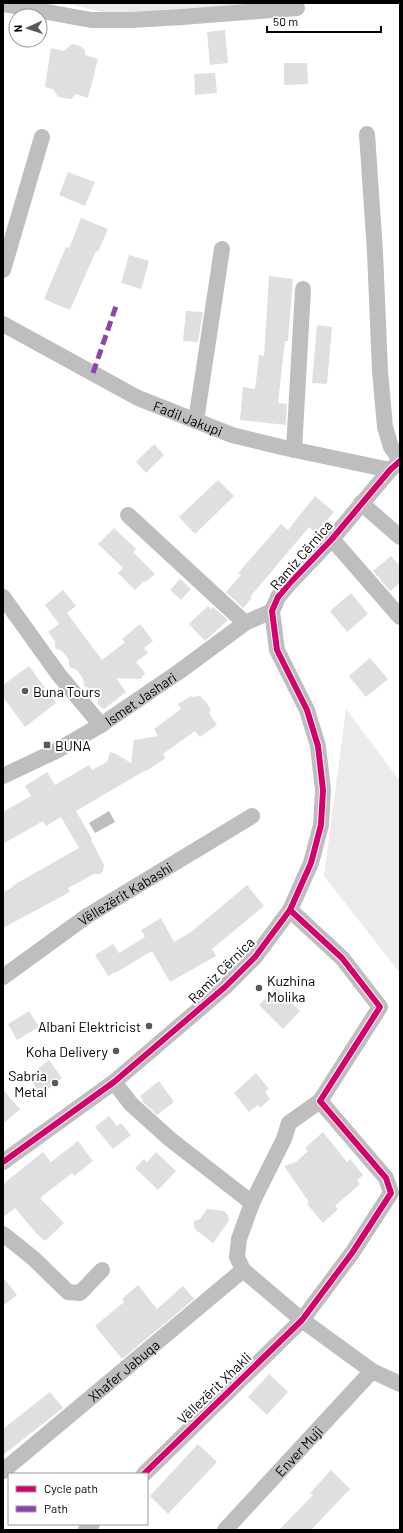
<svg xmlns="http://www.w3.org/2000/svg" width="403" height="1533" font-family="Barlow,sans-serif">
<style>
.green{fill:#ebebeb}
.water{fill:#bebebe}
.building{fill:#dfdfdf}
.lines{fill:none;stroke-linecap:round;stroke-linejoin:round}
.minor{stroke:#bebebe;stroke-width:16}
.quiet{stroke:#8e44ad;stroke-width:5;stroke-dasharray:10 5;stroke-linecap:butt}
.cycleway-casing{stroke:#fff;stroke-width:8}
.cycleway{stroke:#d6006c;stroke-width:6}
.poi-dot{fill:#595959;stroke:#fff;stroke-width:1.5}
.labels{text-anchor:middle;dominant-baseline:central;stroke-width:4;stroke-linejoin:round;paint-order:stroke}
.street-label{font-size:14px;fill:#000;stroke:#fff}
.poi-label{font-size:14px;fill:#000;stroke:#fff;text-anchor:start}
</style>
<rect width="100%" height="100%" fill="#fff"/>
<g class="green">
<path d="M63,3H309V4L121,16Z"/>
<path d="M346,709L400,781V973L324,876Z"/>
</g>
<path class="water" d="M109,811L115,822L95,833L89,823Z"/>
<g class="building">
<path d="M225,30L228,63L210,65L207,32Z"/>
<path d="M72,44L80,46L85,50V55L98,59L88,98L76,94L71,99L58,97L53,89L45,87L51,48L64,51Z"/>
<path d="M284,63H307L308,84L284,85Z"/>
<path d="M215,73L217,93L195,95L194,74Z"/>
<path d="M68,172L95,182L85,206L59,195Z"/>
<path d="M81,218L108,229L98,252L96,251L70,310L44,299L66,247L69,248Z"/>
<path d="M129,255L149,261L141,289L121,283Z"/>
<path d="M269,276L293,279L288,341H285L278,403L287,404L286,425L240,420L243,387L255,389L259,355L264,356Z"/>
<path d="M186,311L203,312L198,342L183,341Z"/>
<path d="M317,325L332,327L327,384L312,383Z"/>
<path d="M154,444L164,455L146,473L136,462Z"/>
<path d="M218,480L234,496L195,534L179,517Z"/>
<path d="M315,496L334,512L316,533L309,527L250,597L252,598L243,608L226,592L241,575L238,573L281,524L288,530Z"/>
<path d="M114,528L136,549L133,552L155,574L146,582L144,581L135,590L118,573L123,568L98,544Z"/>
<path d="M391,556L400,566V583L390,591L373,571Z"/>
<path d="M180,579L191,589L181,600L170,590Z"/>
<path d="M63,590L76,606L67,613L102,660L125,642L122,639L140,624L153,641L144,648L148,653L136,662L145,673L141,679L116,678L126,692L104,709L98,705V698L91,689L84,686L83,679L77,670L69,667V660L62,651L55,648V641L48,632L59,624L45,605Z"/>
<path d="M351,593L368,614L347,632L330,611Z"/>
<path d="M208,606L211,609L213,607L228,620L205,641L189,624Z"/>
<path d="M370,658L388,679L366,697L349,676Z"/>
<path d="M29,666L56,703L25,727L3,697V685Z"/>
<path d="M191,696L193,697L200,696L206,702L211,710L209,713L217,725L200,737L195,731L163,754L166,758L146,771V770L76,811L92,839L91,840L104,865L103,871L100,874H94L68,888L70,892L3,928V892L13,887L12,886L79,848L61,817L46,826L43,821L3,844V812L31,796L25,786L47,772L55,785L89,765L92,770L107,762L110,752L116,754L131,763L134,740L158,736L154,729L181,709L178,704Z"/>
<path d="M247,885L264,906L212,949L216,956L170,982L152,951L115,973V972L108,976L95,955L113,944L119,953L145,937L141,930L161,918L174,942L191,932Z"/>
<path d="M276,988L300,1011L283,1029L259,1005Z"/>
<path d="M29,1011L39,1027L17,1040L8,1024Z"/>
<path d="M49,1060L62,1078L41,1094L28,1077Z"/>
<path d="M256,1073L269,1089L265,1092L270,1099L260,1108L258,1105L249,1112L234,1093Z"/>
<path d="M159,1081L174,1102L157,1115L142,1101L143,1100L140,1096Z"/>
<path d="M3,1090L20,1109L3,1124Z"/>
<path d="M109,1116L117,1126L121,1123L131,1135L113,1149L95,1127Z"/>
<path d="M323,1132L347,1162L350,1159L363,1175L357,1180L360,1184L335,1206L338,1209L323,1223L307,1204L309,1202L284,1166L296,1162L308,1151L305,1148Z"/>
<path d="M78,1141L93,1161L74,1176L72,1173L40,1198L64,1223L45,1241L36,1233L15,1208L3,1217V1184L43,1152L51,1162Z"/>
<path d="M156,1152L176,1171L158,1190L135,1168L144,1159L147,1162Z"/>
<path d="M207,1209L224,1211L228,1215L229,1221L213,1243L196,1230L194,1227V1221L200,1219Z"/>
<path d="M3,1277L17,1295L3,1306Z"/>
<path d="M138,1285L157,1309L183,1286L194,1299L122,1359L95,1326L124,1302L122,1299Z"/>
<path d="M269,1374L288,1392L267,1415L248,1397Z"/>
<path d="M50,1392L63,1408L3,1455V1429Z"/>
<path d="M198,1444L217,1462L168,1514L150,1496Z"/>
<path d="M331,1470L350,1489L311,1530H279L313,1495L310,1493Z"/>
</g>
<g class="lines">
<g class="minor">
<path d="M3,4L91,20H131L182,17L297,8"/>
<path d="M367,134L375,252L380,371L385,427L391,447L400,460"/>
<path d="M3,270L42,137"/>
<path id="s1" d="M3,324L138,398L232,435L281,447L390,470"/>
<path d="M196,421L222,249"/>
<path d="M294,450L303,289"/>
<path d="M361,503L400,537"/>
<path d="M128,515L245,623"/>
<path d="M332,539L400,617"/>
<path d="M3,597L59,675L101,725"/>
<path id="s2" d="M3,776L56,751L101,725L180,671L245,623L272,611"/>
<path id="s3" d="M3,977L87,916L252,816"/>
<path d="M114,1082L131,1104L171,1140L252,1203"/>
<path d="M320,1101L289,1123L284,1139L252,1203L239,1239L237,1257L243,1270L302,1320L372,1371L400,1384"/>
<path d="M3,1162L114,1082L225,987L255,957L290,910L311,863L321,825L323,790L318,746L307,710L277,650L272,611L278,597L289,584L332,539L390,470L400,461"/>
<path d="M3,1234L33,1258L68,1292L80,1293L102,1270"/>
<path id="s4" d="M3,1471L243,1270"/>
<path d="M144,1474L302,1320L352,1253L391,1193L386,1178L320,1101L380,1007L342,958L290,910"/>
<path d="M86,1530L92,1524"/>
<path id="s5" d="M225,1530L372,1371"/>
</g>
<path class="quiet" d="M93,373L116,306"/>
<defs>
<g id="cycleway">
<path d="M3,1162L114,1082L225,987L255,957L290,910L311,863L321,825L323,790L318,746L307,710L277,650L272,611L278,597L289,584L332,539L390,470L400,461"/>
<path d="M144,1474L302,1320L352,1253L391,1193L386,1178L320,1101L380,1007L342,958L290,910"/>
</g>
</defs>
<use href="#cycleway" class="cycleway-casing"/>
<use href="#cycleway" class="cycleway"/>
</g>
<g class="poi-dot">
<circle cx="25" cy="691" r="4"/>
<rect x="43" y="741" width="8" height="8" rx="2"/>
<circle cx="259" cy="988" r="4"/>
<circle cx="149" cy="1026" r="4"/>
<circle cx="116" cy="1051" r="4"/>
<circle cx="55" cy="1083" r="4"/>
</g>
<g class="labels">
<g class="street-label">
<text stroke="none"><textPath href="#s1" startOffset="208">Fadil Jakupi</textPath></text>
<text transform="translate(301 555) rotate(-49)">Ramiz Cërnica</text>
<text stroke="none"><textPath href="#s2" startOffset="158">Ismet Jashari</textPath></text>
<text stroke="none"><textPath href="#s3" startOffset="148">Vëllezërit Kabashi</textPath></text>
<text transform="translate(221 970) rotate(-45)">Ramiz Cërnica</text>
<text stroke="none"><textPath href="#s4" startOffset="157">Xhafer Jabuqa</textPath></text>
<text transform="translate(214 1388) rotate(-44)">Vëllezërit Xhakli</text>
<text stroke="none"><textPath href="#s5" startOffset="108">Enver Muji</textPath></text>
</g>
<g class="poi-label">
<text x="33" y="691">Buna Tours</text>
<text x="55" y="745">BUNA</text>
<text x="267" y="980">Kuzhina<tspan x="267" dy="16">Molika</tspan></text>
<text x="141" y="1026" text-anchor="end">Albani Elektricist</text>
<text x="108" y="1051" text-anchor="end">Koha Delivery</text>
<text x="47" y="1075" text-anchor="end">Sabria<tspan x="47" dy="16">Metal</tspan></text>
</g>
</g>
<rect width="403" height="1533" fill="none" stroke="#000000" stroke-width="8"/>
<rect x="8" y="1473" width="140" height="52" fill="#ffffff" stroke="#999999"/>
<rect x="16" y="1486" width="20" height="6" fill="#d6006c" stroke="#999999"/>
<text x="44" y="1493" font-size="12" fill="#000000">Cycle path</text>
<rect x="16" y="1506" width="20" height="6" fill="#8e44ad" stroke="#999999"/>
<text x="44" y="1513" font-size="12" fill="#000000">Path</text>
<g transform="translate(28 28) rotate(267)"><circle r="19" fill="#ffffff" stroke="#999999"/>
<path d="M0-3L7 15L0 10L-7 15Z" fill="#595959"/>
<text y="-6" font-size="11" font-weight="bold" text-anchor="middle" fill="#000000">N</text>
</g>
<path d="M267 26v6h114v-6" fill="none" stroke="#000000" stroke-width="2"/>
<text x="273" y="26" font-size="12" fill="#000000" stroke="#ffffff" stroke-width="3" paint-order="stroke">50 m</text>
</svg>
